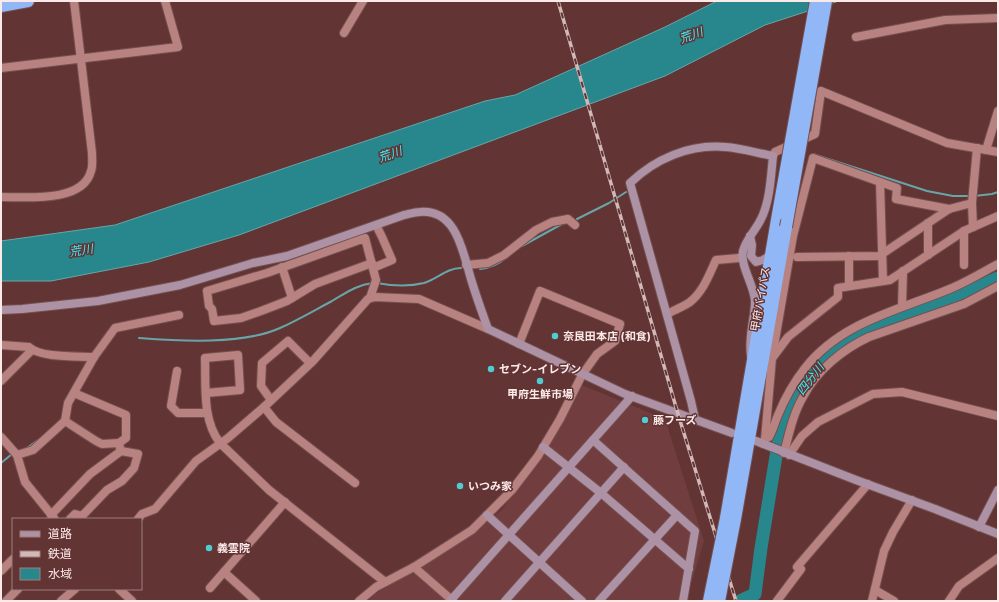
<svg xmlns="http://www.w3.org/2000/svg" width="999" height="602" font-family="Inter,'Noto Sans JP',sans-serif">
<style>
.built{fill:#723d3e}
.water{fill:#28878c;stroke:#68a5a8}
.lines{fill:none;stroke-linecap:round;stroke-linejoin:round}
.stream{stroke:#68a5a8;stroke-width:2}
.river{stroke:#28878c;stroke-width:13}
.street-casing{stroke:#755051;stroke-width:10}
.secondary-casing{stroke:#755051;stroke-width:10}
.highway-casing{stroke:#755051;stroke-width:14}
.street{stroke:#b88281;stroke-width:8}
.secondary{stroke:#ac92a4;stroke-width:8}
.highway{stroke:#91b7f7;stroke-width:12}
.rail-casing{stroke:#d2b9b8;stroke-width:3.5}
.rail{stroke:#623434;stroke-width:2;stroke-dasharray:6;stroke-linecap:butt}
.highway-bridge-casing{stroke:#755051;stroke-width:14;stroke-linecap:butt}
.highway-bridge{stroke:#91b7f7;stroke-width:12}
.poi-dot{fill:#51ccd3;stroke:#623434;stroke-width:1.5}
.labels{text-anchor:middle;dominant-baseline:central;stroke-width:3;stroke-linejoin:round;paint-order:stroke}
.street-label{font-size:11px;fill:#fceae9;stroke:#623434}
.poi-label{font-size:11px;font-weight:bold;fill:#fceae9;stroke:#623434;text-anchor:start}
.water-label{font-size:12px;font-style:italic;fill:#39eff9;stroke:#623434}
</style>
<rect width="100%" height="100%" fill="#623434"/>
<path class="built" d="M579,384L665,419L704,541L686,601H368L375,594L425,564L500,512L543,455Z"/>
<path class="water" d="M717,1H839L765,25L665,76L239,235L149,262L51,281H1V241L115,225L485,101L515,95L665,27Z"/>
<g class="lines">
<g class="stream">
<path d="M813,154L927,191L953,196H970"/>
<path d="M974,196L992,194L998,192"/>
<path d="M577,219L609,203L626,192"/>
<path d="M522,246L562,224"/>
<path d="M480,269C491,268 499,264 507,257"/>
<path d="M377,283C393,286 408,287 424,283C437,279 447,268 461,268"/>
<path d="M139,338C179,341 243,345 280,328C298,320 315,310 332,301C346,293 356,285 373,283"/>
<path d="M27,448L38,440"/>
<path d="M1,463L12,454"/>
</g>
<path class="river" d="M740,601L755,594L761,548L778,444L788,415L800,388L815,369L834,350L858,335L889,322L925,310L998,278"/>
<defs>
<g id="street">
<path d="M344,33L363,1"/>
<path d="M856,37L945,20L998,18"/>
<path d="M1,68L178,47L165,1"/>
<path d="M986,150L998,111"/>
<path d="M773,156L775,152L815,134L821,91L947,143L998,152"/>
<path d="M880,182L883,281"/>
<path d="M1,197C26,197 83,203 91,171C93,166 92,159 92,153L74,1"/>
<path d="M972,203L973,227"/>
<path d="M928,255V223"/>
<path d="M849,256V286"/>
<path d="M797,257L879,256L949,209L972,203L977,148"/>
<path d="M466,265L488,263L504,255L536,230L552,222L568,219L575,225"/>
<path d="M964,265V231"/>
<path d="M282,267L292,298"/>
<path d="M373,268L392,260L382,237L376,225"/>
<path d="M370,298L376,280L365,238L267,273L207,291L209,306L212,309L214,321L241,318L261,311L287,301L315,284L372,263"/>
<path d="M902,307L903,271"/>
<path d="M667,314C674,310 683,307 690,302C703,292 709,275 716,260L739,258"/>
<path d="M1,345L29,347C40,358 78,356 94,357"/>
<path d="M773,357L788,337L838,297V288L890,280L964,231L998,216"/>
<path d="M177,371L171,406L178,413H207"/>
<path d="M1,381L32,350"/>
<path d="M74,393L126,415V438L119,443"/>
<path d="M206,393L240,390L238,355L205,358C206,386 202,420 220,443L269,490L385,582"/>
<path d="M271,400L261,386L262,363L288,341L310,363"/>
<path d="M264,407L276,422L355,483"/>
<path d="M65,421L96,441L102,444L119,443L120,448"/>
<path d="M1,437L17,455L25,482L54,518"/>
<path d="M765,439L769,437C773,430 775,422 778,415C785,398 794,382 805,368C842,321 900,310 952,288C968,281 983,272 998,264"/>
<path d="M763,444L765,439L772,358L793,236L813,158L897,188L896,199L949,209"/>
<path d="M784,453C789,434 793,414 803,397C816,371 843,349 869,337L964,304L998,286"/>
<path d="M17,455L33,450L65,421L68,403L94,357L115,328L179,315"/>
<path d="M789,455L802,436L818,422L873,394L902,392L998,416"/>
<path d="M51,515L90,474L121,451L138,454L134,468L122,481L107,490L82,516L75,514L70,519"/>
<path d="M138,519L142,514L155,509L196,461L228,438L264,407L313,361L368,299L375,297L419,299L488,329"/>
<path d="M414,567L453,601"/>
<path d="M1,571L13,559"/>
<path d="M224,572L256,601"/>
<path d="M210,588L285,502"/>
<path d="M119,589L132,601"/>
<path d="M875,590L894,601"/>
<path d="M6,601L18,589"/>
<path d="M61,601L75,589"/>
<path d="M359,601L376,587L414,567L472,530L512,490L538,456L560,419L582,375L597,354L615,341L620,324L540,291L519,344"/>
<path d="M777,601L801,569L797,567L868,484"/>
<path d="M872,601L884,551L893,532L912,500"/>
<path d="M949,601L959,586L998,558"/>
</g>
<g id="secondary">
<path d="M750,236L752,245L751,256L756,262L763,260L771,255"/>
<path d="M1,310L22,309L98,301L180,285L253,263L287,256L404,215C409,214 415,212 420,212C457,209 463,253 471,279C476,296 482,312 488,329L625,394L732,433"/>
<path d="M695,419L691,401L630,183C655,159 689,144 725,147C741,148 757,153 773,156C771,175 770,202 761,219C756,230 746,239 743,251C740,266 754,285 755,301C755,320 748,335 751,356"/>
<path d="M593,440L695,531L683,601"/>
<path d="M756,441L856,480L935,509L998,534"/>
<path d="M543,447L601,493L689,569"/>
<path d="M487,515L582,601"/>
<path d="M979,527L998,490"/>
<path d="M451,600L632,396"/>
<path d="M505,601L624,467"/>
<path d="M599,601L677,515"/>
</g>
<g id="highway">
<path d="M1,6L28,1"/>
<path d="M726,518L778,214"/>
<path d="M735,519L786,227"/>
</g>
</defs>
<use href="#street" class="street-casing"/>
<use href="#secondary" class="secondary-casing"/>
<use href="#highway" class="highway-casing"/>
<use href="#street" class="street"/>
<use href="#secondary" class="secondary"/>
<use href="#highway" class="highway"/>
<defs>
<path id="rail" d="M558,1L678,414L736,601"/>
</defs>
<use href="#rail" class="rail-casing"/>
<use href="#rail" class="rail"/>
<defs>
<g id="highway-bridge">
<path d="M778,214L816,1"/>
<path d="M786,227L826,1"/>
<path d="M709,601L726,518"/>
<path d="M719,601L735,519"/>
</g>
</defs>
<use href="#highway-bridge" class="highway-bridge-casing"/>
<use href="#highway-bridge" class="highway-bridge"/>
</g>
<g class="poi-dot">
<circle cx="555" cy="336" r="4"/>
<circle cx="491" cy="369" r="4"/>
<circle cx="540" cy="381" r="4"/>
<circle cx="645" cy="420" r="4"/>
<circle cx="460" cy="486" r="4"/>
<circle cx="209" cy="548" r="4"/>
</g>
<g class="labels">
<g class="street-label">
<text transform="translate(760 299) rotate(-80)">甲府バイパス</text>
</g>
<g class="poi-label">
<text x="563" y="336">奈良田本店 (和食)</text>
<text x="499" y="369">セブン-イレブン</text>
<text x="540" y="394" text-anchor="middle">甲府生鮮市場</text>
<text x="653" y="420">藤フーズ</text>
<text x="468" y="486">いつみ家</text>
<text x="217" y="548">義雲院</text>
</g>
<g class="water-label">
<text transform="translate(691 35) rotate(-20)">荒川</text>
<text transform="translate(390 154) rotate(-19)">荒川</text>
<text transform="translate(81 250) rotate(-9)">荒川</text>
<text transform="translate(810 379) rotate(-52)">四分川</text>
</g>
</g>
<rect width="999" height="602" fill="none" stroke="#fceae9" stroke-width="4"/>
<rect x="12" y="518" width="130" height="72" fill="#623434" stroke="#a07d7c"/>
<rect x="20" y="531" width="20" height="6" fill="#ac92a4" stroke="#a07d7c"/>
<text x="48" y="538" font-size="12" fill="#fceae9">道路</text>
<rect x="20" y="551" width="20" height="6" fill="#d2b9b8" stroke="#a07d7c"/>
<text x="48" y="558" font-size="12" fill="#fceae9">鉄道</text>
<rect x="20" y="568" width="20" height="12" fill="#28878c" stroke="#a07d7c"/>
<text x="48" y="578" font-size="12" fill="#fceae9">水域</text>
</svg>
